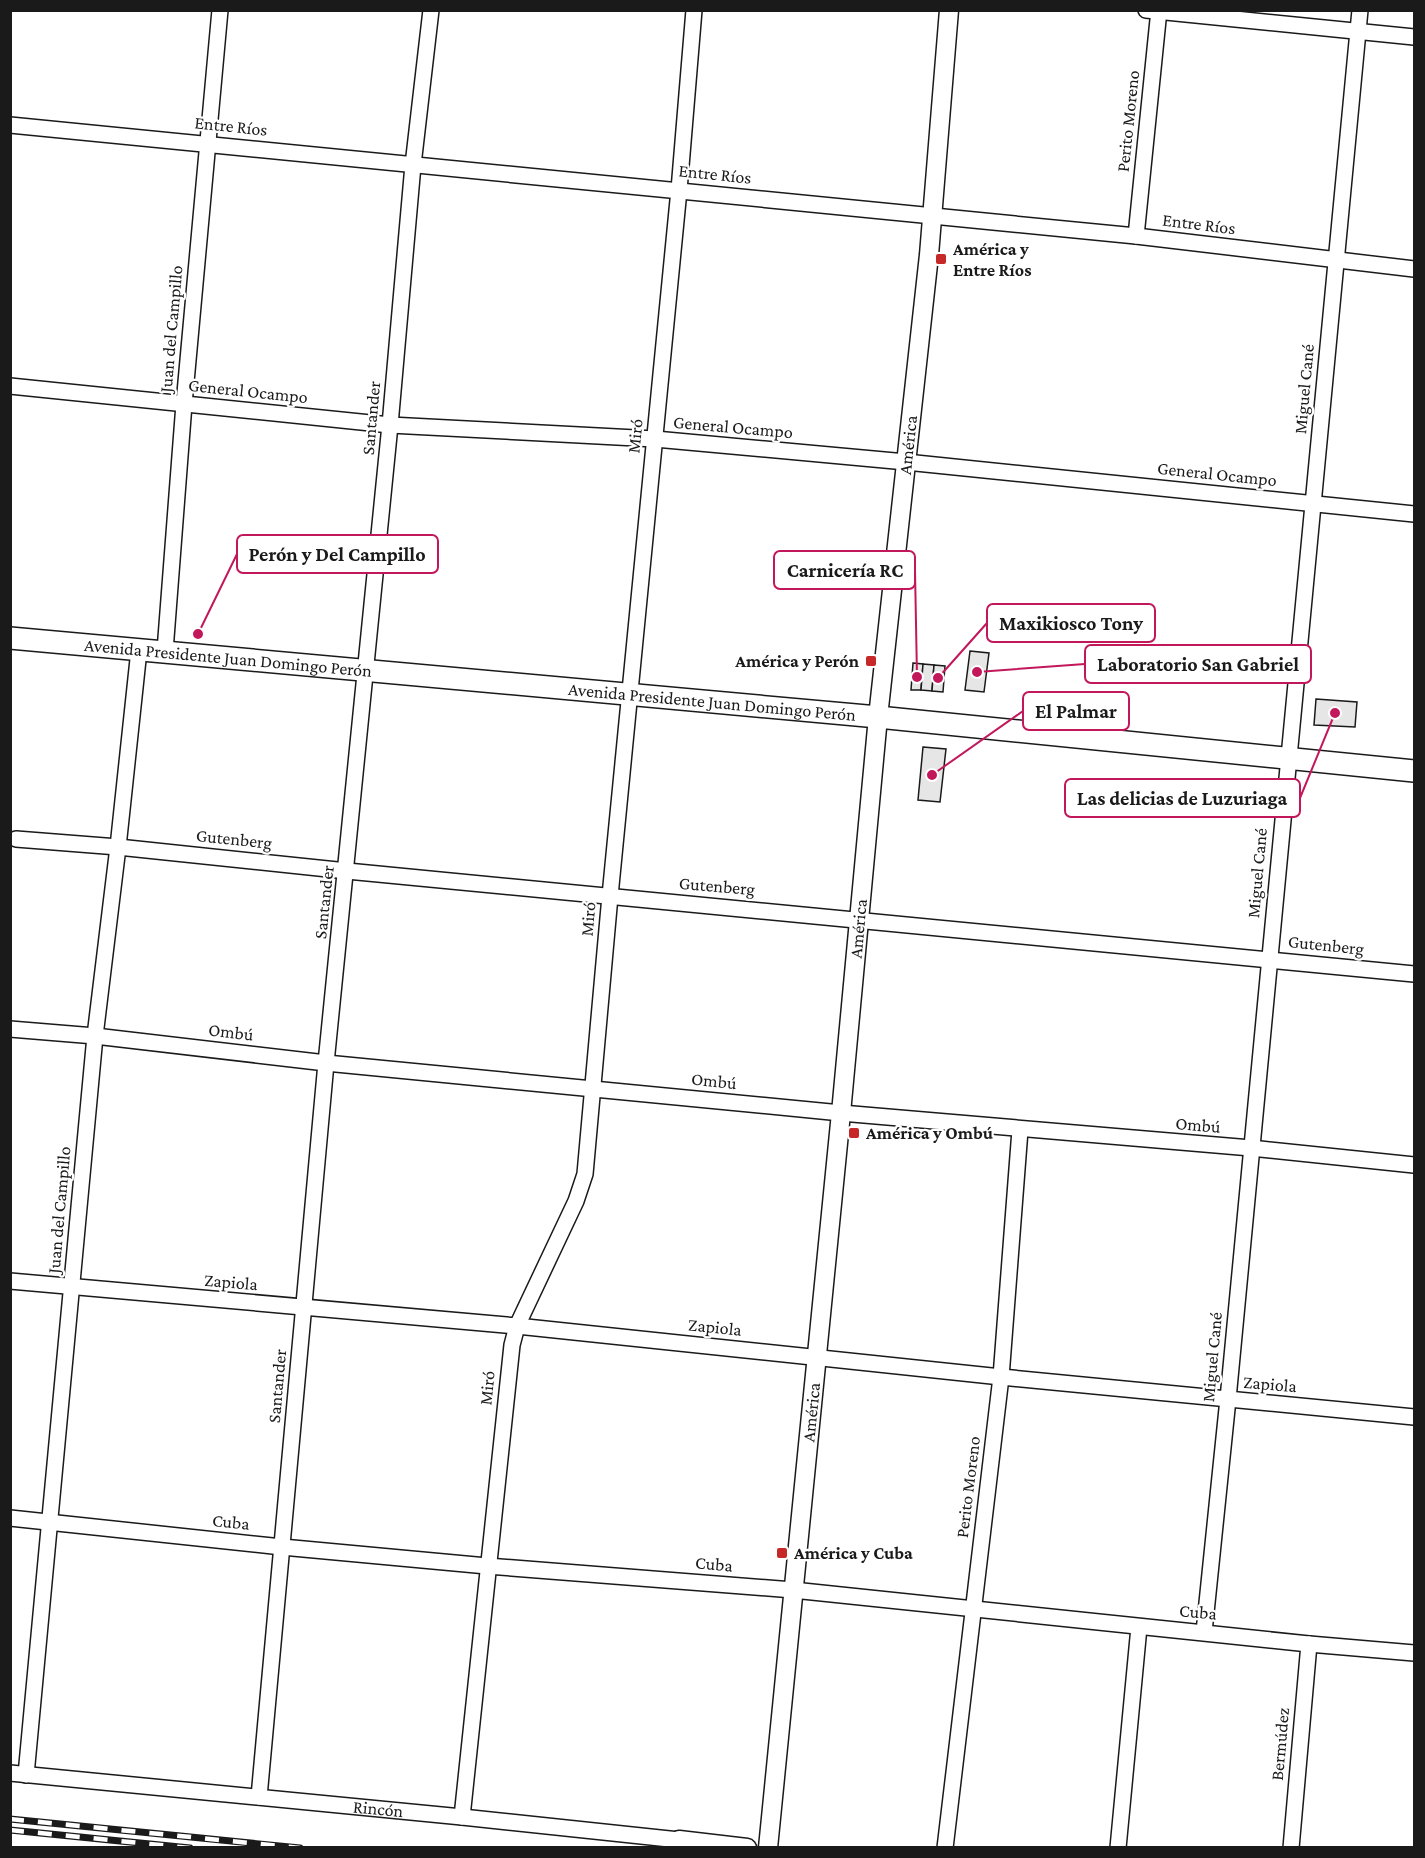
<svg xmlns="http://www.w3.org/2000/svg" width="1425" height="1858" font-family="'Crimson Pro',serif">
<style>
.building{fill:#e6e6e6;stroke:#1a1a1a;stroke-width:1.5}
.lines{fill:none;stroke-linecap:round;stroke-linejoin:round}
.minor-casing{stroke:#1a1a1a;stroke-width:18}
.tertiary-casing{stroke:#1a1a1a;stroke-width:21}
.secondary-casing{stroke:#1a1a1a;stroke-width:24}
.minor{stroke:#fff;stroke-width:15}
.tertiary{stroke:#fff;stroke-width:18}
.secondary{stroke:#fff;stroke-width:21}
.rail-casing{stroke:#1a1a1a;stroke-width:7}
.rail{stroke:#fff;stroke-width:4.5;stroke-dasharray:14;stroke-linecap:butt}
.poi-dot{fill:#c62828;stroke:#fff;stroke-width:2}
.labels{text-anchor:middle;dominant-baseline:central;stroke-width:4.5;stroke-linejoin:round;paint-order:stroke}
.street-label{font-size:18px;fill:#1a1a1a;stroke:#fff}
.poi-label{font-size:18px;font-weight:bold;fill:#1a1a1a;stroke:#fff;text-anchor:start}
.leader{fill:none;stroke:#c2185b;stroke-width:2}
.callout-dot{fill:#c2185b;stroke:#fff;stroke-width:2}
.callout{fill:#fff;stroke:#c2185b;stroke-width:2}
.callout-label{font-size:20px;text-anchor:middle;font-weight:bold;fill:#1a1a1a}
</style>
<rect width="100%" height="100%" fill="#fff"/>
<g class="building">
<path d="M970,651L989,653L984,692L965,690Z"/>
<path d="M913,663L923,664L921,690H911Z"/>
<path d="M923,664L934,665L932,691L921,690Z"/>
<path d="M934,665L945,666L943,692L932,691Z"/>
<path d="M1316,699L1357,702L1355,727L1314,725Z"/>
<path d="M923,747L946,749L940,802L918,800Z"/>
</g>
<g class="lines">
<defs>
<g id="minor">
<path d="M1146,10L1414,37"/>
<path d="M10,125L1136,236L1414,269"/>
<path d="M1136,236L1159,10"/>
<path d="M10,386L390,425L655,439L906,462L1414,514"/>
<path d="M165,651L184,404L220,10"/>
<path d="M16,839L118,847L347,871L1414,974"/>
<path d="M10,1029L95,1036L326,1063L841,1113L1251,1148L1414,1165"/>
<path d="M10,1281L517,1326L1001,1377L1414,1417"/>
<path d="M10,1518L282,1547L487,1566L793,1590L1309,1644L1414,1653"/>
<path d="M1204,1632L1228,1399L1360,10"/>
<path id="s1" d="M10,1773L462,1817L679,1840"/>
<path d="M26,1775L95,1036L118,847L139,650"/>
<path d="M259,1797L326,1063L390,425L413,165L431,10"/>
<path d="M462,1817L512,1345L517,1326L576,1201L585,1174L610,896L679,190L694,10"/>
<path d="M945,1848L1001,1377L1020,1130"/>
<path d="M1118,1848L1139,1627"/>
<path d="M1291,1848L1309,1644"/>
</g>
<g id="tertiary">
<path d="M678,1848L679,1840L747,1848"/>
<path id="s2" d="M768,1848L841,1113L878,717L929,255L949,10"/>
</g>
<g id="secondary">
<path id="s3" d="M10,638L878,717L1414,771"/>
</g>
</defs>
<use href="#minor" class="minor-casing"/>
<use href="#tertiary" class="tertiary-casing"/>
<use href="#secondary" class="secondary-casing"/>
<use href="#minor" class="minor"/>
<use href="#tertiary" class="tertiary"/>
<use href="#secondary" class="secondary"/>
<defs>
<g id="rail">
<path d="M10,1819L300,1848"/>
<path d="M10,1830L190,1848"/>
</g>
</defs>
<use href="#rail" class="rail-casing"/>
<use href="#rail" class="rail"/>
</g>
<g class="poi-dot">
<rect x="935" y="253" width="12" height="12" rx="3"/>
<rect x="865" y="655" width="12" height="12" rx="3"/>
<rect x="848" y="1127" width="12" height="12" rx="3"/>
<rect x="776" y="1547" width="12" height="12" rx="3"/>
</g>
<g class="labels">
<g class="street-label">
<text transform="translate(1128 121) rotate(-84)">Perito Moreno</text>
<text transform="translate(231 126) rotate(6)">Entre Ríos</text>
<text transform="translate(715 174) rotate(6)">Entre Ríos</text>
<text transform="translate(1199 224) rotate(7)">Entre Ríos</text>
<text transform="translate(171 329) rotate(-85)">Juan del Campillo</text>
<text transform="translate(1304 389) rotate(-85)">Miguel Cané</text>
<text transform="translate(248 391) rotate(6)">General Ocampo</text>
<text transform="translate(371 418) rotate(-85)">Santander</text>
<text transform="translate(733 427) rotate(5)">General Ocampo</text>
<text transform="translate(635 436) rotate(-84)">Miró</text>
<text stroke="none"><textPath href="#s2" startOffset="1410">América</textPath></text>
<text transform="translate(1217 474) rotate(6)">General Ocampo</text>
<text stroke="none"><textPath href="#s3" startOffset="219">Avenida Presidente Juan Domingo Perón</textPath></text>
<text stroke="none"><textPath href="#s3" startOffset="705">Avenida Presidente Juan Domingo Perón</textPath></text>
<text transform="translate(234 839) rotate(6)">Gutenberg</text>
<text transform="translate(1257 873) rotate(-85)">Miguel Cané</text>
<text transform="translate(717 886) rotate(5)">Gutenberg</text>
<text transform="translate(324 902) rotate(-84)">Santander</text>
<text transform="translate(588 919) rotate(-85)">Miró</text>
<text stroke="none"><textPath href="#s2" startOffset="924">América</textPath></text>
<text transform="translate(1326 945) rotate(6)">Gutenberg</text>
<text transform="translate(231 1032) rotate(7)">Ombú</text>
<text transform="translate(714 1081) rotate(6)">Ombú</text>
<text transform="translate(1198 1125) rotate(5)">Ombú</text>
<text transform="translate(59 1210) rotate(-85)">Juan del Campillo</text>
<text transform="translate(231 1282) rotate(5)">Zapiola</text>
<text transform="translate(715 1327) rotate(6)">Zapiola</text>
<text transform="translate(1212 1357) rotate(-85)">Miguel Cané</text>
<text transform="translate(1270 1384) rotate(5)">Zapiola</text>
<text transform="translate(277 1386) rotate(-85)">Santander</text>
<text transform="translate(487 1388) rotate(-84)">Miró</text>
<text stroke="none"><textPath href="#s2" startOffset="438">América</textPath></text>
<text transform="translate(968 1487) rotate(-83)">Perito Moreno</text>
<text transform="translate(231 1522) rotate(6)">Cuba</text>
<text transform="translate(714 1564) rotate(5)">Cuba</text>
<text transform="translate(1198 1612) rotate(5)">Cuba</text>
<text transform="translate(1280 1744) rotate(-85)">Bermúdez</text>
<text stroke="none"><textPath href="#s1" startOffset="370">Rincón</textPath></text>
</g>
<g class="poi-label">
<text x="953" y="249">América y<tspan x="953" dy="21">Entre Ríos</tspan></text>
<text x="859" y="661" text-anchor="end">América y Perón</text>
<text x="866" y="1133">América y Ombú</text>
<text x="794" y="1553">América y Cuba</text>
</g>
</g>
<path class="leader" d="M198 634L237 554M917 677L915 570M938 678L987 623M977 672L1085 664M932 775L1023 711M1335 713L1300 798"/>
<g class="callout-dot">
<circle cx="198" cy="634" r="6"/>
<circle cx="917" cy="677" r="6"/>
<circle cx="938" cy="678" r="6"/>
<circle cx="977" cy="672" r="6"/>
<circle cx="932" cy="775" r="6"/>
<circle cx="1335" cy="713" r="6"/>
</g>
<g class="callout">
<rect x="237" y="535" width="201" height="38" rx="6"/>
<rect x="774" y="551" width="141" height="38" rx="6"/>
<rect x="987" y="604" width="168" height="38" rx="6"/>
<rect x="1085" y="645" width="226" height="38" rx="6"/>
<rect x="1023" y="692" width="106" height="38" rx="6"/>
<rect x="1065" y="779" width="235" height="38" rx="6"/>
</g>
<g class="callout-label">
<text x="337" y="561">Perón y Del Campillo</text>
<text x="845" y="577">Carnicería RC</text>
<text x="1071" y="630">Maxikiosco Tony</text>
<text x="1198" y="671">Laboratorio San Gabriel</text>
<text x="1076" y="718">El Palmar</text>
<text x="1182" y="805">Las delicias de Luzuriaga</text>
</g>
<rect width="1425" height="1858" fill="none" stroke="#1a1a1a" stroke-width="24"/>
</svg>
